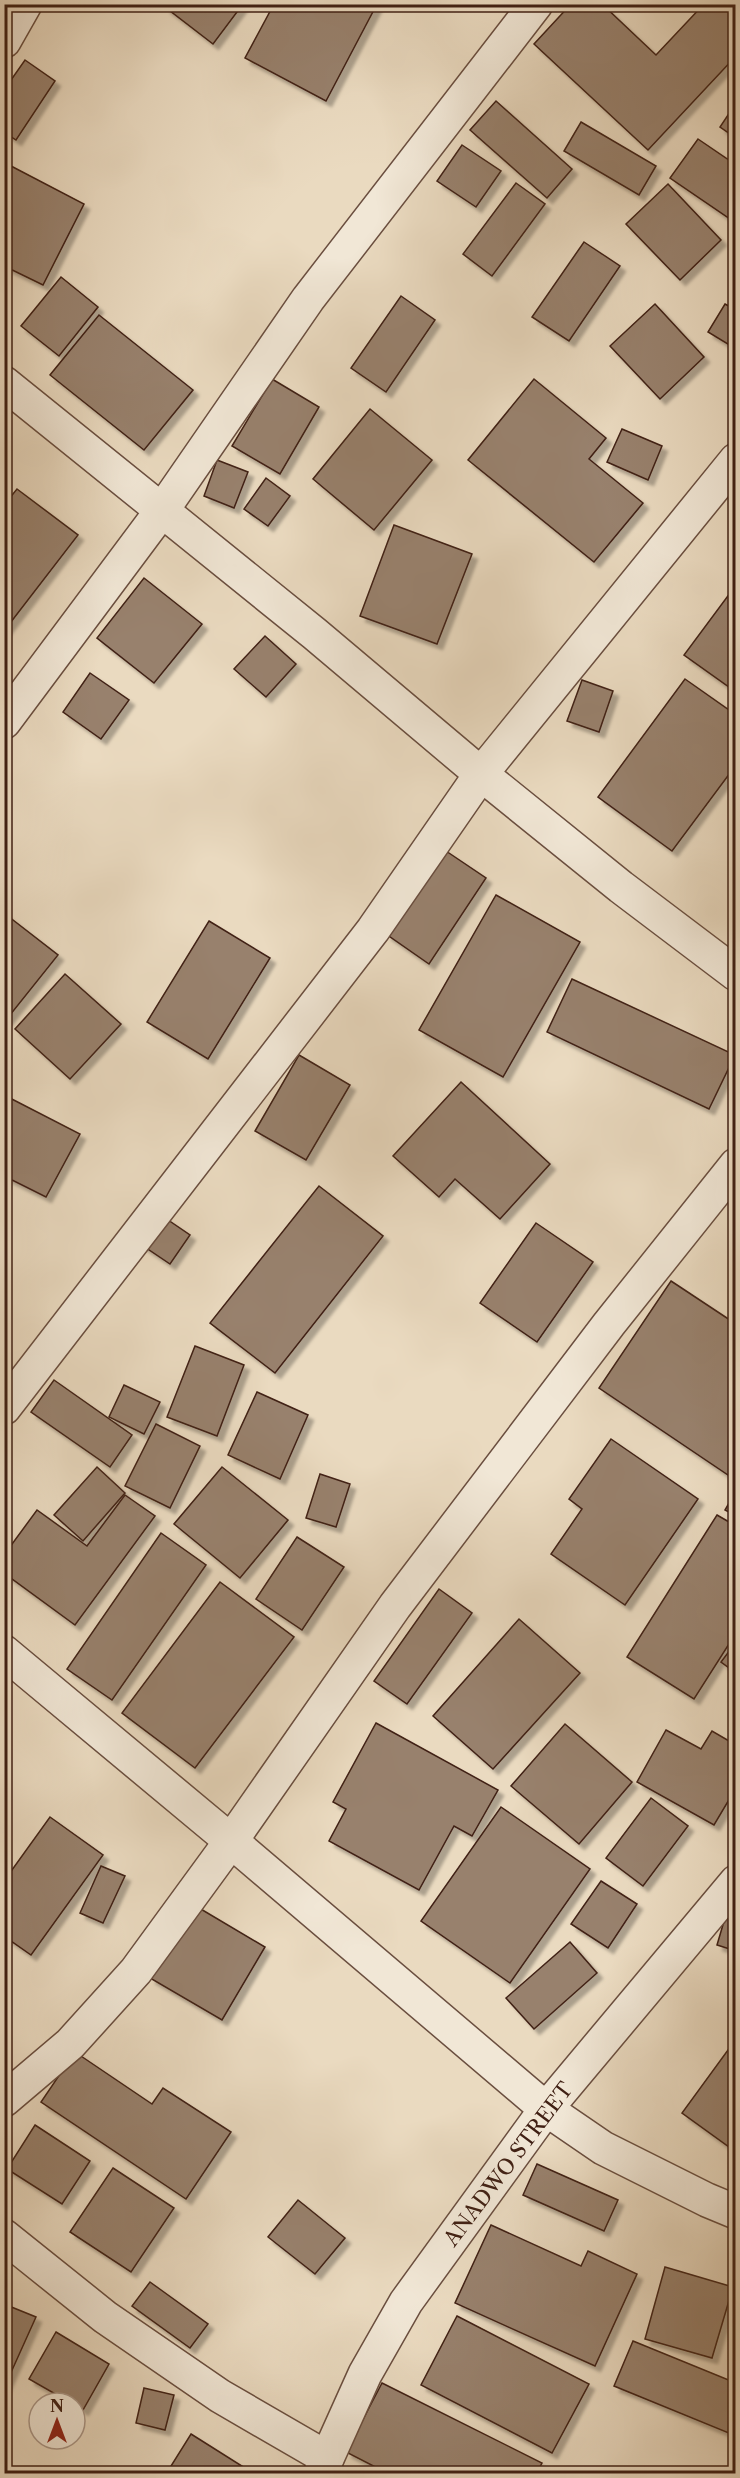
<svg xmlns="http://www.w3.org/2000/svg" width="740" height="2478" font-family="'Libre Caslon Text',serif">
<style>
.building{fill:#98816d;stroke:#402014;stroke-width:1.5;filter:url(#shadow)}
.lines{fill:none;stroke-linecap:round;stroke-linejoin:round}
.street-casing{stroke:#6a4e3f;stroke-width:36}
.street{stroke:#f1e7d6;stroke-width:33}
.labels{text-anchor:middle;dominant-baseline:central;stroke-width:4.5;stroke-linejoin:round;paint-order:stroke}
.street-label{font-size:21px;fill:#402014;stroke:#f1e7d6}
</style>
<defs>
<filter id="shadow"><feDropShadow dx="5.5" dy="5.5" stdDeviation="1.5" flood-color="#0004"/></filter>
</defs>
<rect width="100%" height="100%" fill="#eadac0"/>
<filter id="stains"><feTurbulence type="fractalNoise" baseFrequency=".00333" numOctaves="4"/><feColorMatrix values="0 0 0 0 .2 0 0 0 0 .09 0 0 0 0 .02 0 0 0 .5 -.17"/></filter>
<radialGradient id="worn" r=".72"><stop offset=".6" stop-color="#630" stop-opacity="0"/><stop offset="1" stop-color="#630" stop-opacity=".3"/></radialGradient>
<g class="building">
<path d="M167,4H243L213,44L165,7Z"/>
<path d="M274,4H377L326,101L245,58Z"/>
<path d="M571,4H602L656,55L704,4H726L736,14V56L648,150L534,44Z"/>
<path d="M25,60L55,81L16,140L4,132V90Z"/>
<path d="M496,101L572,169L547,198L470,130Z"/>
<path d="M736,103V138L720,127Z"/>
<path d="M581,122L656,166L639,195L564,151Z"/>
<path d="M698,139L736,165V223L670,178Z"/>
<path d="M462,145L501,171L476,207L437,181Z"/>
<path d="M11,166L84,204L43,285L4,266V179Z"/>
<path d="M516,183L545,204L492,276L463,254Z"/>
<path d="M668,184L721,240L680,280L626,224Z"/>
<path d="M584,242L620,266L569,341L532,317Z"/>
<path d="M61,277L98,307L59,356L21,326Z"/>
<path d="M401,296L435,320L386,392L351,368Z"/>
<path d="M655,304L704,357L660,399L610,346Z"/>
<path d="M725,304L736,310V349L708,332Z"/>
<path d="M99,315L193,390L144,450L50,375Z"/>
<path d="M272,379L319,407L280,474L232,446Z"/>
<path d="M534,379L606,438L589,459L643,503L594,562L468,460Z"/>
<path d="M370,409L432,460L374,530L313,479Z"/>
<path d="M622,429L662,446L648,480L607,462Z"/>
<path d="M217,460L248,472L234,508L204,496Z"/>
<path d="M266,478L290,496L268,526L244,509Z"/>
<path d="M17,489L78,535L4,631V505Z"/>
<path d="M394,525L472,554L437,644L360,616Z"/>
<path d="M144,578L202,624L154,683L97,638Z"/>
<path d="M736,585V692L684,655Z"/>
<path d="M265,636L296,664L266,697L234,669Z"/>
<path d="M90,673L129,700L101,739L63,712Z"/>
<path d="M685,679L736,715V765L672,851L598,797Z"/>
<path d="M582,680L613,691L599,732L567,721Z"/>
<path d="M443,849L486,878L429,964L386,934Z"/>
<path d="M496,895L580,942L503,1077L419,1030Z"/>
<path d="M4,913L58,955L6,1020L4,1019Z"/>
<path d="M209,921L270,958L208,1059L147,1022Z"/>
<path d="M65,974L121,1024L70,1079L15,1029Z"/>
<path d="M572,979L735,1055L709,1109L547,1032Z"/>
<path d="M299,1055L350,1085L306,1160L255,1131Z"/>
<path d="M461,1082L550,1164L500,1219L455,1179L439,1197L393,1156Z"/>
<path d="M4,1095L80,1134L46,1197L4,1176Z"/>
<path d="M319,1186L383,1236L275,1373L210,1323Z"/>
<path d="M149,1207L190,1235L170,1264L130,1237Z"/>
<path d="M536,1223L593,1262L537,1342L480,1303Z"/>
<path d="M671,1281L736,1324V1464L728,1475L599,1388Z"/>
<path d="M195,1346L244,1365L217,1436L167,1417Z"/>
<path d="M54,1380L132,1435L110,1467L31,1412Z"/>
<path d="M124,1385L160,1402L144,1434L109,1417Z"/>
<path d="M257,1392L308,1415L280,1479L228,1455Z"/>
<path d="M156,1424L200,1446L170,1508L125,1486Z"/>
<path d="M611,1439L698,1499L625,1605L551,1554L582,1509L569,1499Z"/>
<path d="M97,1467L125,1493L83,1541L54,1515Z"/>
<path d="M222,1467L288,1520L240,1578L174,1524Z"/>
<path d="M320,1474L350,1484L336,1527L306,1518Z"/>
<path d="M736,1491V1516L725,1510Z"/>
<path d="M125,1495L155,1516L75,1625L4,1573V1555L37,1510L87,1546Z"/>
<path d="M717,1515L736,1526V1633L694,1699L627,1657Z"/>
<path d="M161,1533L206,1565L112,1700L67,1669Z"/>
<path d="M297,1537L344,1567L302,1630L256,1599Z"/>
<path d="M220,1582L294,1637L195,1768L122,1713Z"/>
<path d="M439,1589L472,1613L407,1704L374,1681Z"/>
<path d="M519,1619L580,1673L493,1769L433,1716Z"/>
<path d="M736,1642V1673L721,1662Z"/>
<path d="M376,1723L498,1790L472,1836L454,1826L419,1890L329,1841L346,1809L333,1802Z"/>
<path d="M565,1724L632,1782L579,1844L511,1786Z"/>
<path d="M666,1730L701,1749L712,1731L736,1745V1788L714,1825L637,1782Z"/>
<path d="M651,1798L688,1826L643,1886L606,1858Z"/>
<path d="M501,1807L590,1869L510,1983L421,1921Z"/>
<path d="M50,1817L103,1855L31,1955L4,1936V1881Z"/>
<path d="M101,1866L125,1876L103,1923L80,1913Z"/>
<path d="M601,1881L637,1904L608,1948L571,1924Z"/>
<path d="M194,1905L265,1947L222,2020L150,1978Z"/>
<path d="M727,1911L736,1914V1951L717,1945Z"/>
<path d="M570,1942L597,1973L534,2029L506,1998Z"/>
<path d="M736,2039V2152L682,2113Z"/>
<path d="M75,2052L152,2104L163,2088L231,2132L186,2199L41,2102Z"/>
<path d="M35,2125L90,2161L62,2204L7,2169Z"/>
<path d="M537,2164L618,2200L604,2231L523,2195Z"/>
<path d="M113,2168L174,2208L131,2272L70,2232Z"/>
<path d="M298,2200L345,2238L315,2274L268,2237Z"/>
<path d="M491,2225L581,2266L588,2251L637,2274L595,2366L455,2303Z"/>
<path d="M665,2267L733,2287L712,2358L645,2339Z"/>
<path d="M150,2282L208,2324L190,2348L132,2306Z"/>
<path d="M4,2304L36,2317L4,2388Z"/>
<path d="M457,2316L589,2384L552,2453L421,2385Z"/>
<path d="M56,2332L109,2364L83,2410L75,2405V2403H71L29,2379Z"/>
<path d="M633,2341L736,2383V2436L614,2386Z"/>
<path d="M382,2383L542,2463L536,2474H389L346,2452Z"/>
<path d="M144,2388L174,2395L165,2430L136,2423Z"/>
<path d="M191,2434L253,2473L166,2474Z"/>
</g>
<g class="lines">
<defs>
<g id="street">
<path d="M4,41L25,4"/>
<path d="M4,383L315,634L481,774L621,887L736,974"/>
<path d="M4,722L163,509L308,299L536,4"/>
<path d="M4,1408L373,930L481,774L736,460"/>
<path d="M4,1652L231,1841L546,2109L603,2148L707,2200L736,2212"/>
<path d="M4,2100L70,2044L136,1971L231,1841L395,1606L609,1324L736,1165"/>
<path d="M4,2236L105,2317L220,2396L327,2458"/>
<path d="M320,2474L365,2374L406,2302L546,2109L736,1882"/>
</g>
</defs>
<use href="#street" class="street-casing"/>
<use href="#street" class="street"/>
</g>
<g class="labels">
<g class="street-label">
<text transform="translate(508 2164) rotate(-53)">ANADWO STREET</text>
</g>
</g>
<rect width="740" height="2478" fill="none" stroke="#eadac0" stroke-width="24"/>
<rect x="6" y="6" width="728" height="2466" fill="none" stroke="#402014" stroke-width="3"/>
<rect x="12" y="12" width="716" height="2454" fill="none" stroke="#402014" stroke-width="1.5"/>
<g transform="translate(57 2421)"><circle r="28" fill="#f1e7d6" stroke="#aa9788" stroke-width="1.5"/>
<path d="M0-4.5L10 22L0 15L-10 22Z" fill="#8f2418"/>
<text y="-9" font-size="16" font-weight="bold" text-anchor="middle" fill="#402014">N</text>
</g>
<rect width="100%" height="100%" filter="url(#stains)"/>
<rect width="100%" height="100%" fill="url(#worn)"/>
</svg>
